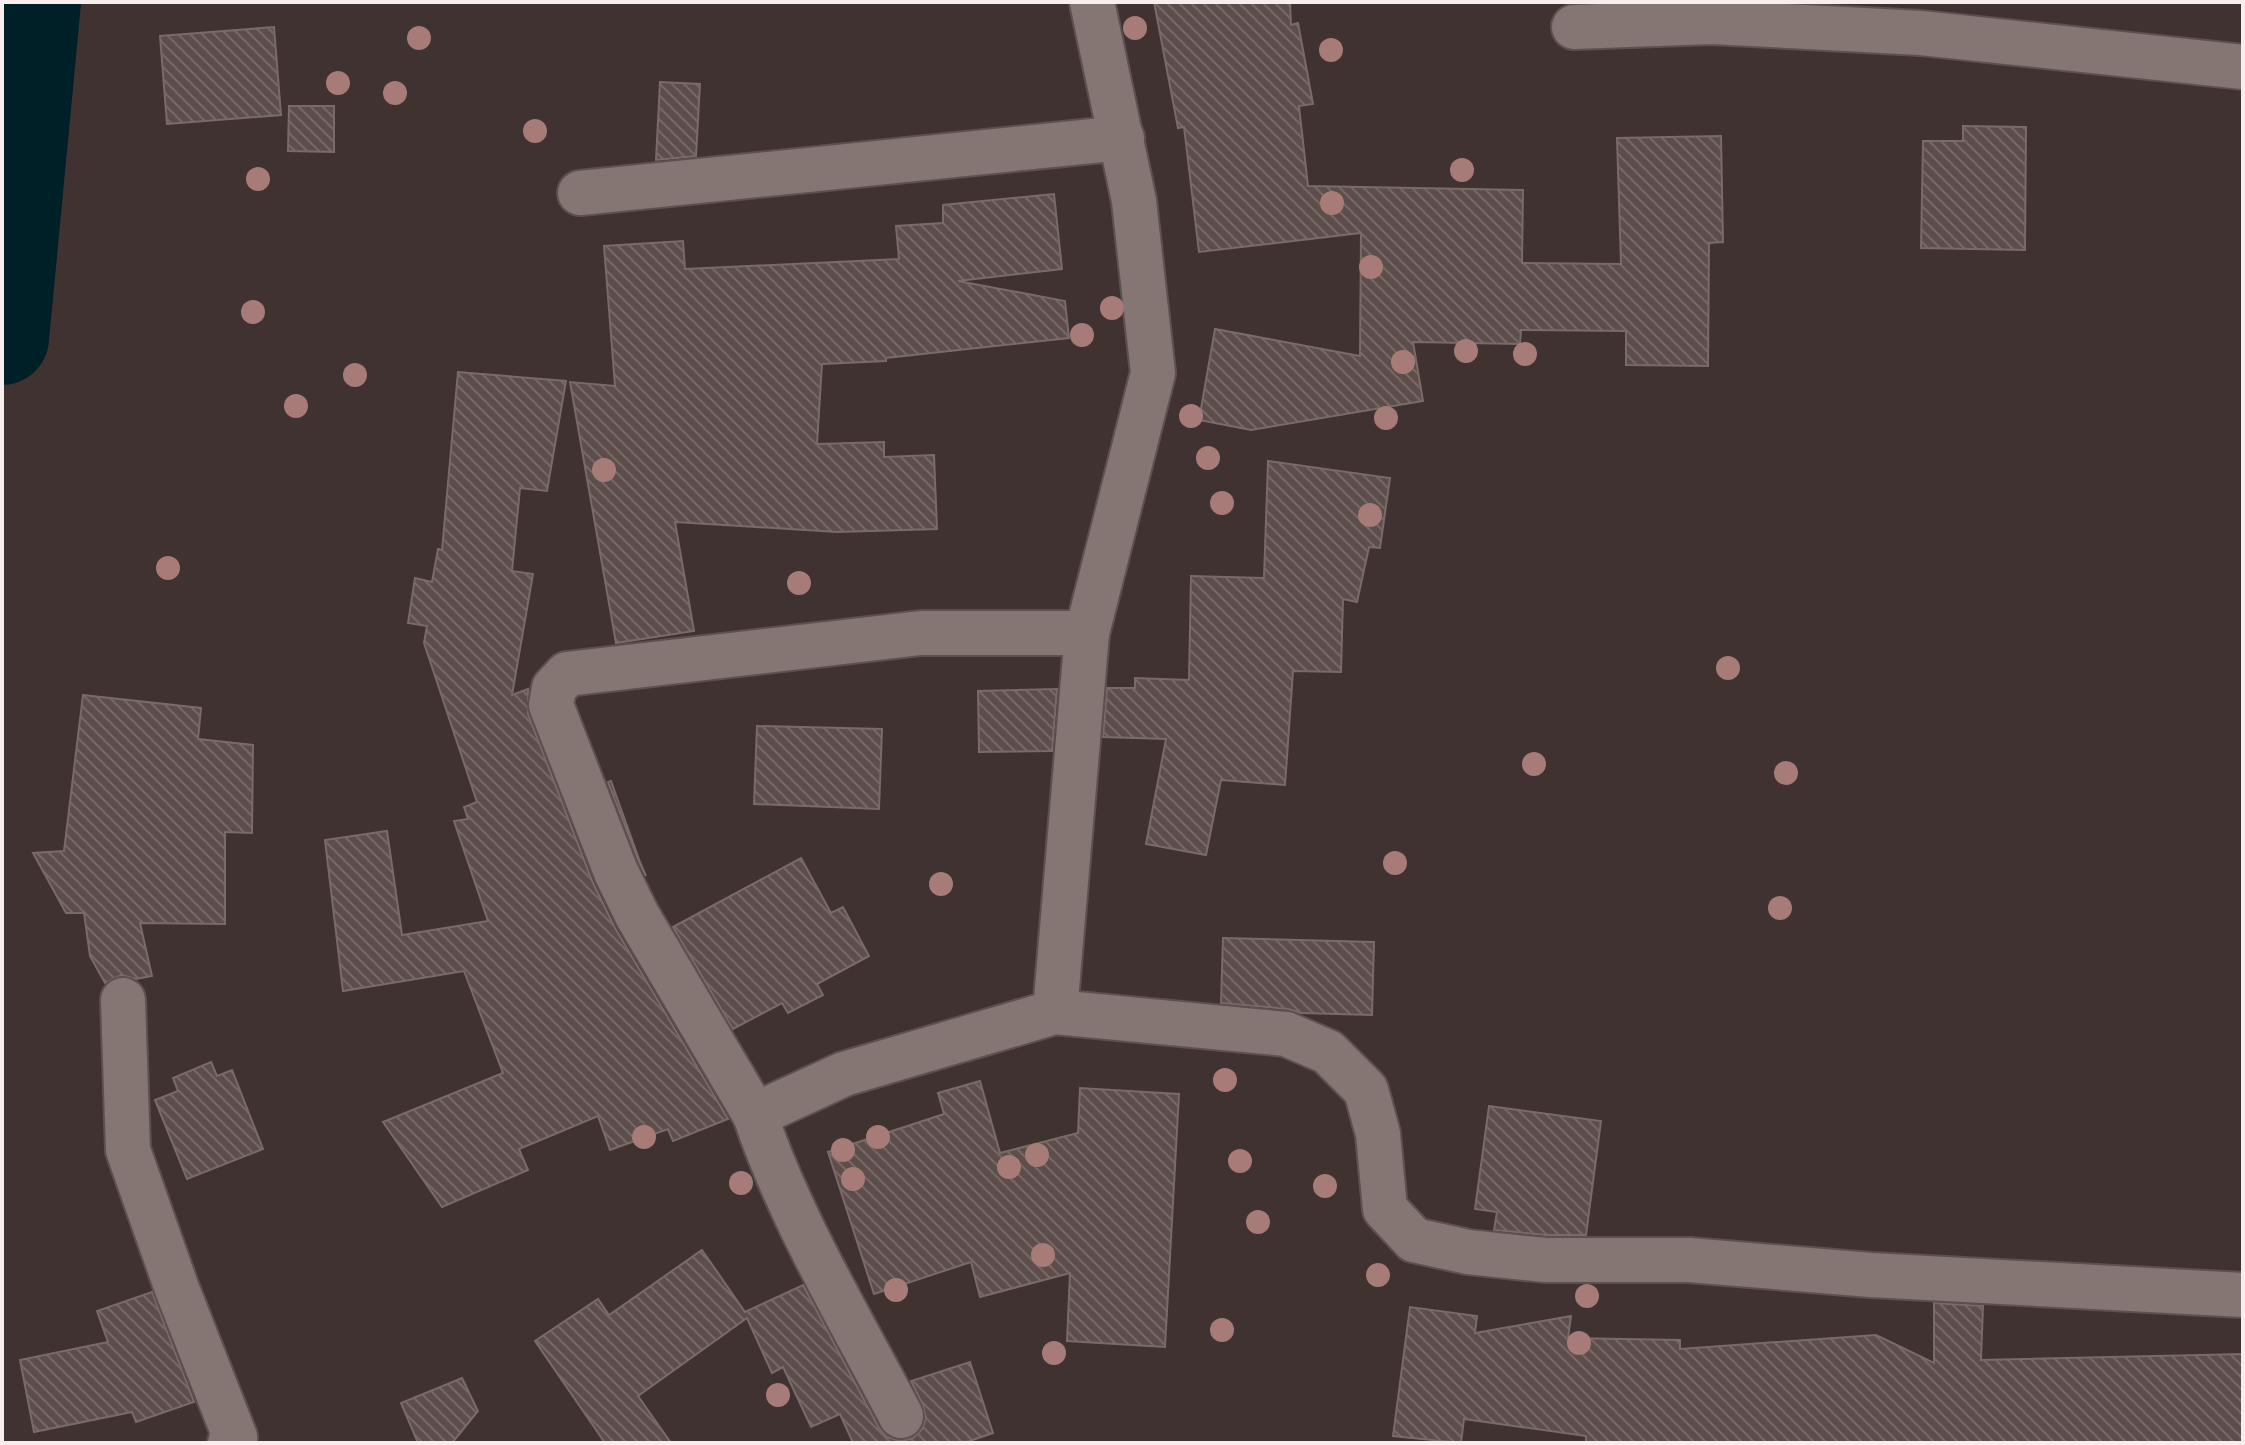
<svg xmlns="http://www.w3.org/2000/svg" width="2245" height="1445" font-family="Arial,sans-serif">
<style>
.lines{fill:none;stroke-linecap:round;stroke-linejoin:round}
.river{stroke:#002028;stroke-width:94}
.building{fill:url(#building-back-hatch);stroke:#7a6a68;stroke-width:2}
.minor-casing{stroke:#5d5150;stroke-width:48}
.minor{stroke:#857573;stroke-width:44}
.tree{fill:#a77c78}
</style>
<defs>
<pattern id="building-back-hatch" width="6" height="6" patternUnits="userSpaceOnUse" patternTransform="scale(2)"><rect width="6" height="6" fill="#5d4e4c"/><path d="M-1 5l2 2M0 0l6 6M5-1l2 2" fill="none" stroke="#756866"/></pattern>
</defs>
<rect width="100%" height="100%" fill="#403231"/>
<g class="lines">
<path class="river" d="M2,338L34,2"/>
</g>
<g class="building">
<path d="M1154,2H1290L1291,25L1298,23L1313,104L1299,106L1308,186L1523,190L1522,263L1621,264L1617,138L1721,136L1723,242L1709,243L1708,366L1626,365V331L1521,330L1520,344L1413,342L1423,401L1251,430L1199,420L1215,329L1360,356L1361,233L1199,252L1184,127L1178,128Z"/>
<path d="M274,27L281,115L167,124L160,36Z"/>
<path d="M660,82L700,84L696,156L656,160Z"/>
<path d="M289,106H334V152L288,151Z"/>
<path d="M1963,126L2026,127L2025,250L1921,248L1923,141H1963Z"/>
<path d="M1054,194L1062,269L958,281L1065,301L1069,338L886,358V361L822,364L817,444L884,442V457L934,455L937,529L837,532L675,522L694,631L616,643L570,382L615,386L604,246L683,241L685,269L899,259L896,226L943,223V205Z"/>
<path d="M458,372L566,381L547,491L520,488L512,571L533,574L512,695L528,689V714L593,883L615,928L728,1119L673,1141L668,1129L610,1150L598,1116L519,1149L528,1170L442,1207L383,1122L503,1073L464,971L343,991L325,840L387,831L402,935L488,921L454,821L468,819L464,807L477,802L424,643L427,626L408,623L415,578L432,582L438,549L442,550Z"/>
<path d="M1268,461L1390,478L1380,548L1369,547L1357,602L1343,599L1341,672L1293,671L1285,785L1221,780L1206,855L1146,844L1166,739L1103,737L1107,688H1135V678L1189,680L1191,576L1264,578Z"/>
<path d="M1057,689L1052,751L979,752L978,691Z"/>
<path d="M83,695L201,708L198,739L253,745L252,833L225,832V924L140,923L152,976L136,979L121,975L105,983L90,956L84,913H66L33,853L64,851Z"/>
<path d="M757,726L882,729L879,809L754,804Z"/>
<path d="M611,781L640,862L646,876L639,862L608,782Z"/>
<path d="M801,858L831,913L843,907L869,956L817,984L823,995L788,1013L782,1003L733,1029L673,927Z"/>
<path d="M1223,938L1374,942L1372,1015L1301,1013L1288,1009L1221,1003Z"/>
<path d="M211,1062L217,1076L232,1070L263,1149L187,1179L155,1100L178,1091L173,1078Z"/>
<path d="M980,1081L1000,1153L1078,1133L1080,1088L1179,1094L1165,1347L1067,1341L1070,1273L980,1297L971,1262L874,1294L828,1152L944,1114L938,1093Z"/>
<path d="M1489,1106L1601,1121L1586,1235H1546L1494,1230L1497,1212L1475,1209Z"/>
<path d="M702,1250L745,1312L803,1285L879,1428L887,1437L901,1441L913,1438L922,1429L926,1418L923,1405L911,1381L970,1362L993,1433L964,1443H853L840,1414L811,1427L783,1367L772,1373L747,1318L638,1396L671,1443H605L535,1341L598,1299L609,1315Z"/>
<path d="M152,1292L194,1402L136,1422L132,1412L34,1432L20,1360L108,1342L97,1311Z"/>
<path d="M1934,1303L1983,1306L1981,1360L2243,1354V1443H1586V1436L1464,1419L1461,1443L1393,1436L1410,1307L1477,1316L1475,1333L1571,1316L1568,1338L1680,1340V1349L1876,1335L1934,1363Z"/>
<path d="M462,1378L478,1411L452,1443H418L401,1403Z"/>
</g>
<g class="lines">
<defs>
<g id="minor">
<path d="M1574,27L1712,22L1921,33L2243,67"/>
<path d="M580,193L1122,138"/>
<path d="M123,1000L128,1150L177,1289L235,1437L230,1443"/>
<path d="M1055,1012L1087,633L1153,373L1134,201L1092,2"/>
<path d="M755,1115L637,915L616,872L551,705L554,688L567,674L921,633H1087"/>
<path d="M901,1416C850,1318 790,1219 755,1115L844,1074L1055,1012L1286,1034L1328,1052L1366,1090L1378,1134L1385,1209L1414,1240L1468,1252L1545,1260H1689L1871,1275L2243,1295"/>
</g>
</defs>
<use href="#minor" class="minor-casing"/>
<use href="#minor" class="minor"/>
</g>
<g class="tree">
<circle cx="1135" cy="28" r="12"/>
<circle cx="419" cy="38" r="12"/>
<circle cx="1331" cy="50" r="12"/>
<circle cx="338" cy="83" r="12"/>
<circle cx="395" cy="93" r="12"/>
<circle cx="535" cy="131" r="12"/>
<circle cx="1462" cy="170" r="12"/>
<circle cx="258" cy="179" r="12"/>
<circle cx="1332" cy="203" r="12"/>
<circle cx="1371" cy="267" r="12"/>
<circle cx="1112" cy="308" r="12"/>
<circle cx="253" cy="312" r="12"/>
<circle cx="1082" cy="335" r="12"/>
<circle cx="1466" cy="351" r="12"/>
<circle cx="1525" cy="354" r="12"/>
<circle cx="1403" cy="362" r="12"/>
<circle cx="355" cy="375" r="12"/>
<circle cx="296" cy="406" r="12"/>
<circle cx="1191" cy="416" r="12"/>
<circle cx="1386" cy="418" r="12"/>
<circle cx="1208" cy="458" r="12"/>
<circle cx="604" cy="470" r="12"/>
<circle cx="1222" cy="503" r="12"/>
<circle cx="1370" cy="515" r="12"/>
<circle cx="168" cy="568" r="12"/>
<circle cx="799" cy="583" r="12"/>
<circle cx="1728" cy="668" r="12"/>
<circle cx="1534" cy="764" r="12"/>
<circle cx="1786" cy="773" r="12"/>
<circle cx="1395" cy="863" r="12"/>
<circle cx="941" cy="884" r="12"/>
<circle cx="1780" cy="908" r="12"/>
<circle cx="1225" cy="1080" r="12"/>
<circle cx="644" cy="1137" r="12"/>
<circle cx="878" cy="1137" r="12"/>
<circle cx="843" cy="1150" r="12"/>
<circle cx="1037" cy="1155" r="12"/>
<circle cx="1240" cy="1161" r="12"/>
<circle cx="1009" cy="1167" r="12"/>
<circle cx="853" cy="1179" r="12"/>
<circle cx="741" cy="1183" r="12"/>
<circle cx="1325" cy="1186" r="12"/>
<circle cx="1258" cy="1222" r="12"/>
<circle cx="1043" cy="1255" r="12"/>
<circle cx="1378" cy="1275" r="12"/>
<circle cx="896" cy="1290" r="12"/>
<circle cx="1587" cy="1296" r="12"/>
<circle cx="1222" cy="1330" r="12"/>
<circle cx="1579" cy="1343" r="12"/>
<circle cx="1054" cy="1353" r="12"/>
<circle cx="778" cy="1395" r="12"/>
</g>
<rect width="2245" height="1445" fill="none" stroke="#f7eeed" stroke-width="8"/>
</svg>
